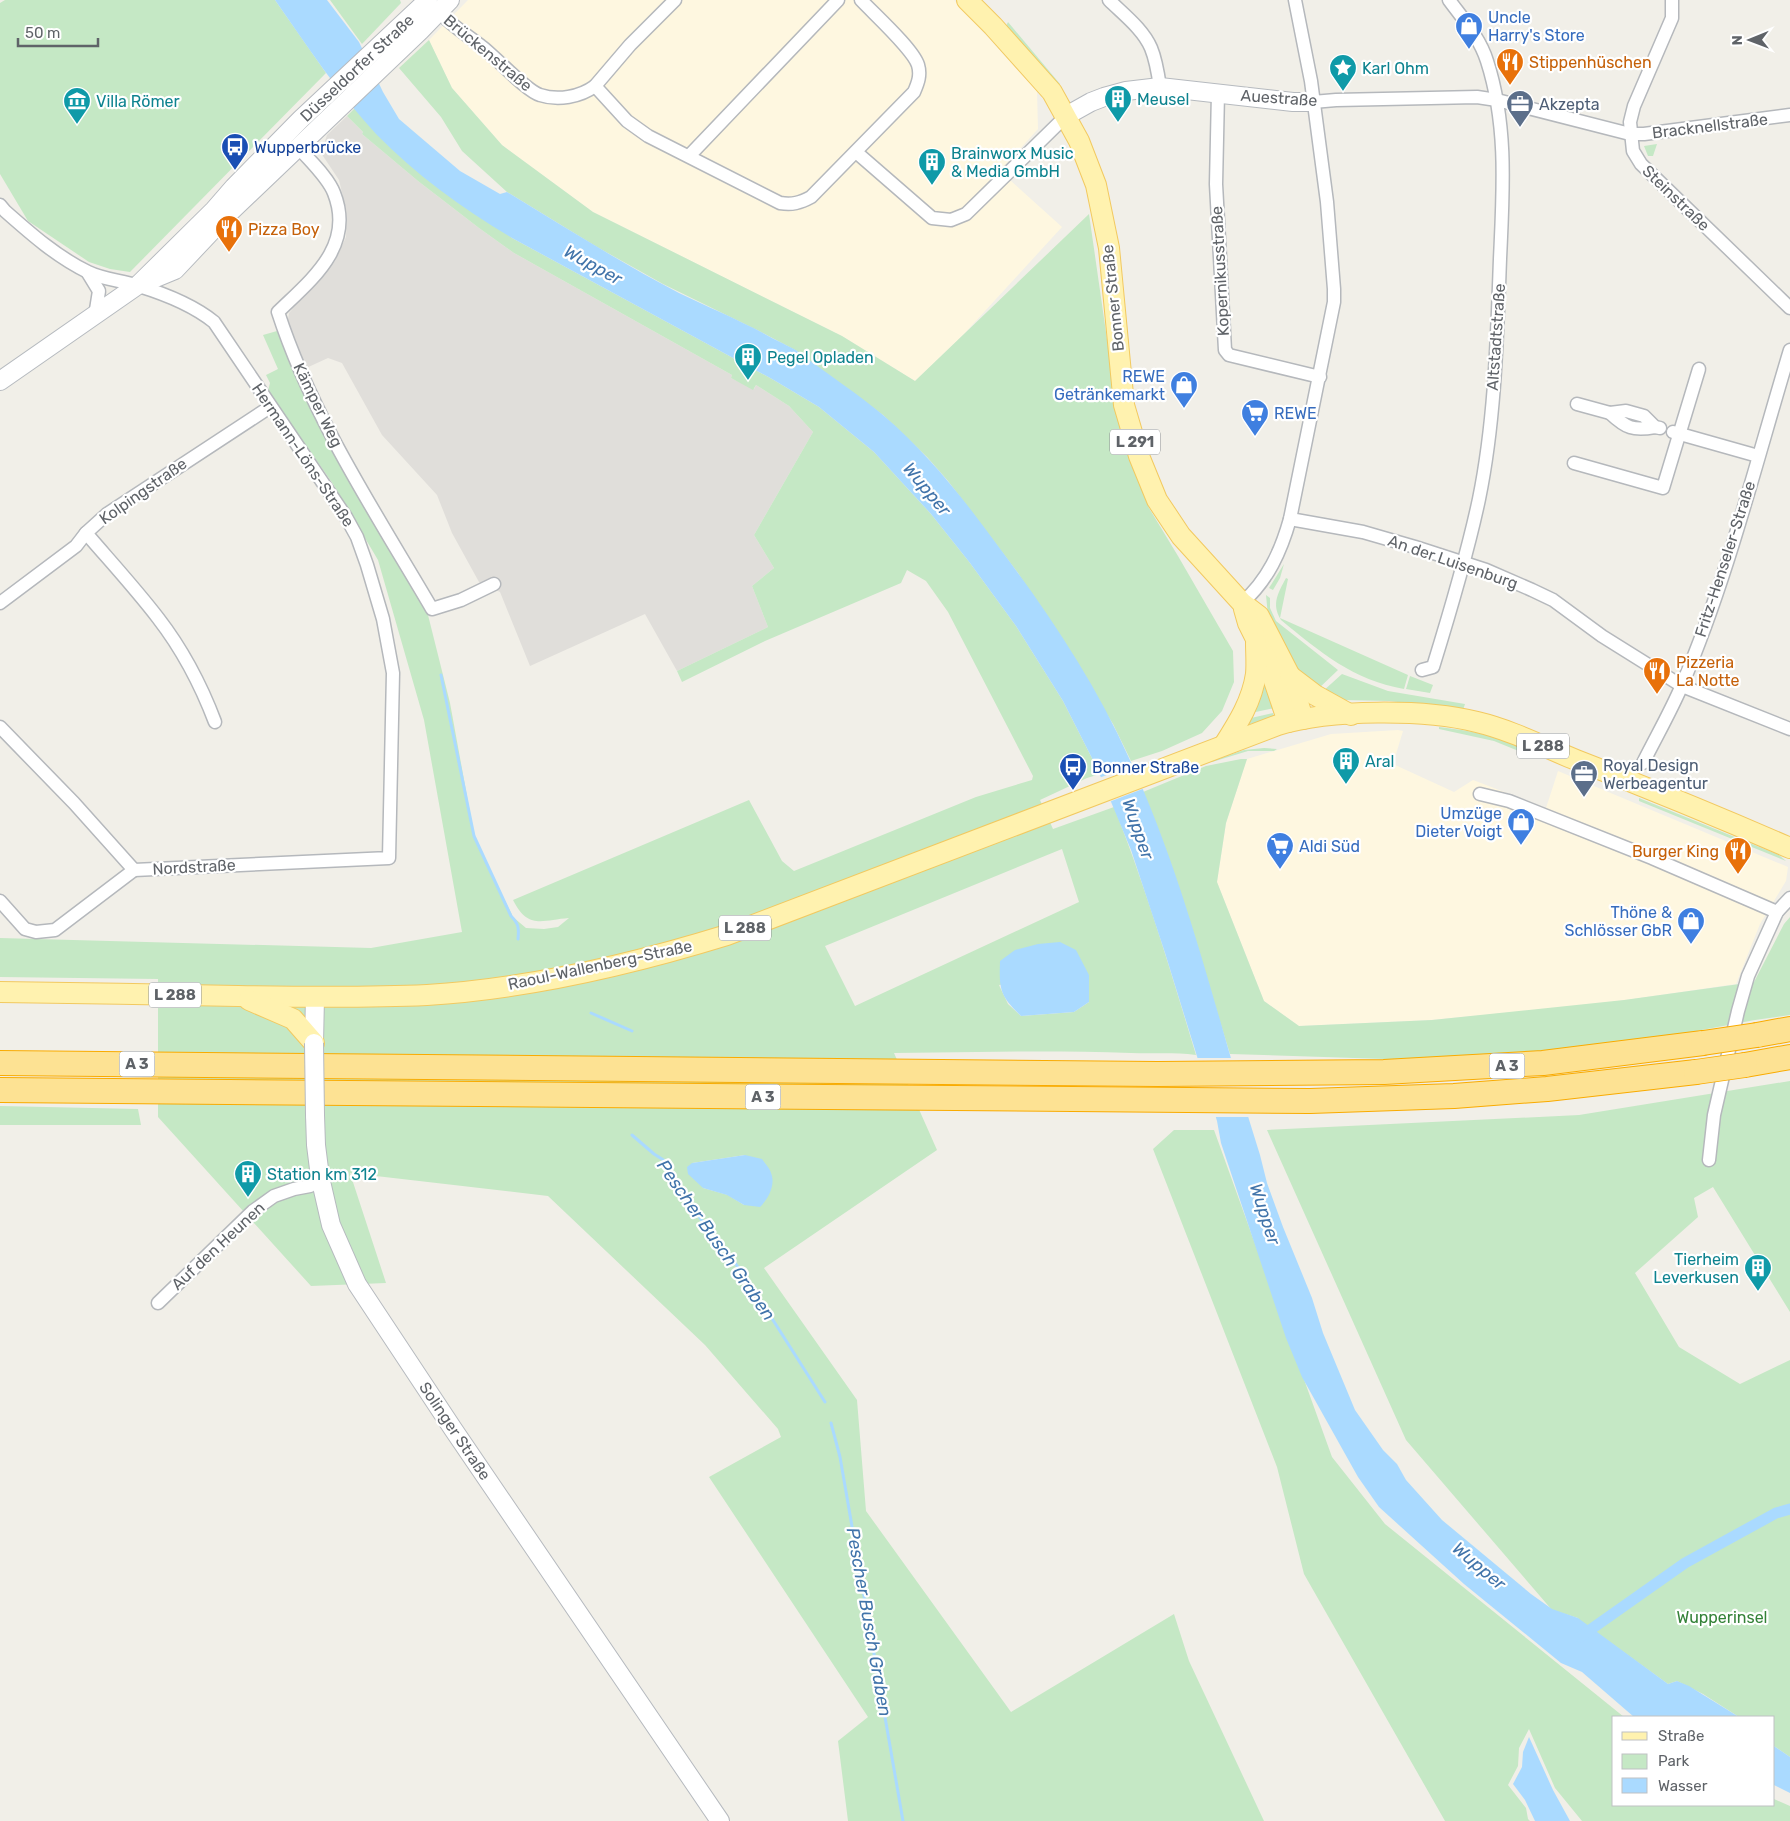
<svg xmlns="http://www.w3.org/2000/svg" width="1790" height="1821" font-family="Rubik,sans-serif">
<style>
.commercial{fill:#fef7e0}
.industrial{fill:#e0deda}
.green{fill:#c5e8c5;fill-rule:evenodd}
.water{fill:#aadaff}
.pier{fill:#f1efe8}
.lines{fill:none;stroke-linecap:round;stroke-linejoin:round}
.stream{stroke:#aadaff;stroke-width:3}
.canal{stroke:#aadaff;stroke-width:11}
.street-casing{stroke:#b5b8bc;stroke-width:15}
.secondary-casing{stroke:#b6babf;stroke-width:20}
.primary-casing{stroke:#f2c960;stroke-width:22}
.highway-casing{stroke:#f9ab00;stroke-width:26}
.street{stroke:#fff;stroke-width:12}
.secondary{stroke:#fff;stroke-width:18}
.primary{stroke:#fff2af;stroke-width:20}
.highway{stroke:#fde293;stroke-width:24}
.secondary-bridge-casing{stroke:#b6babf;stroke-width:20;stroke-linecap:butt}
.highway-bridge-casing{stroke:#f9ab00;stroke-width:26;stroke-linecap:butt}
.secondary-bridge{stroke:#fff;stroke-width:18}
.highway-bridge{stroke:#fde293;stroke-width:24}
.labels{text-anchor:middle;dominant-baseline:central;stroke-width:4.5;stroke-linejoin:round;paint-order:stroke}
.shield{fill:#fff;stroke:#8f9295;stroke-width:1}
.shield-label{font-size:15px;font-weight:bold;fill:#5f6368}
.shop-label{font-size:16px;fill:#366cbe;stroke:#fff;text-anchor:start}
.street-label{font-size:16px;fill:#5f6368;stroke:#fff}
.food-label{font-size:16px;fill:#c56008;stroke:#fff;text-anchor:start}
.culture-label{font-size:16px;fill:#0d838f;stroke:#fff;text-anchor:start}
.service-label{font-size:16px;fill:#4e5e75;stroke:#fff;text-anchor:start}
.transit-label{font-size:16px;fill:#164399;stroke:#fff;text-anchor:start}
.park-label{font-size:16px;fill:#348238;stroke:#fff}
.water-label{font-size:18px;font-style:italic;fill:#4174aa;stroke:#fff}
</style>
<rect width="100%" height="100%" fill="#f1efe8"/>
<g class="commercial">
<path d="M468,0H954L1037,91L1038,129L1000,171L1062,227L963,335L915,381L842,336L593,212L502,145L452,88L429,40Z"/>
<path d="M1398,730L1403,731L1393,764L1454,792L1473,780L1546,808L1558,771L1788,867L1786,881L1760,924L1736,984L1598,1004L1431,1020L1299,1026L1264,1001L1217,882L1226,823L1247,759L1331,734Z"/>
</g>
<path class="industrial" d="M347,116L363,132L362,134L418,181L479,228L514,253L732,375L731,378L754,389L756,385L789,406L813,432L754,535L774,568L752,586L768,627L677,671L645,614L530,666L500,592L479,582L452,533L437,495L382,435L342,363L328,358L304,369L287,325L289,313L335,261L346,237L347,213L339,180L321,153L327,135Z"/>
<g class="green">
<path d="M5,0H275L326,73L130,272L110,269L89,262L28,221L0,174V3Z"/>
<path d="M330,0H400L401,3L362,44Z"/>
<path d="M1008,22L1060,84L1056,87L1005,28Z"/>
<path d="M429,40L452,88L502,145L593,212L842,336L915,381L1089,214L1116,402L1127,449L1149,508L1178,556L1233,651L1234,682L1222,711L1202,733L1162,751L1131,761L1113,724L1018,573L948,481L927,457L883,415L816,367L797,351L759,331L663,284L597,247L507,192L462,151L441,117L399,68Z"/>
<path d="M355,108L512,238L772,379L819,407L874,452L931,514L970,563L1016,626L1063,701L1100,774L1087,778L1040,800L1053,829L1114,807C1146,888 1171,972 1196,1055C1174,1052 1153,1054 1131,1053C1052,1050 973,1052 894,1053L937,1150L764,1268L857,1400L866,1511L1011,1712L1174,1614L1189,1661L1264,1821H848L838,1741L868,1717L709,1477L781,1437L778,1429L705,1345L548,1196L350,1173L386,1283L311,1286L158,1117V979L0,977V938L371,948L462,932L424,720L378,560L333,484L268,391L270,383L266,375L278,369L263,335L277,331L296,378L428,615L450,703L475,840L513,917L526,928L544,929L558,927L569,918C542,920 528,930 513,900L749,800L782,861L794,871L976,797L1032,780L1033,776L948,612L926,581L907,570L901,583L765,641L682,682L677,671L768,627L752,586L774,568L754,535L813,432L789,406L756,385L753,390L731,378L732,375L514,253L479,228L418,181L362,134L363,132L347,116ZM1062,849L1079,902L855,1006L825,946ZM1089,975V1002L1074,1012L1021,1016L1008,1004L999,985ZM745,1155L744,1205L728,1195L703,1188L692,1163Z"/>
<path d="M1657,144L1653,156H1648L1644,146Z"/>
<path d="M1284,564L1280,578L1273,590L1269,588Z"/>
<path d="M1286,578L1288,579L1280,618L1408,675L1404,689C1353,680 1320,652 1281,620C1271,604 1278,593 1286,578Z"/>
<path d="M1266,595L1270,598V608L1276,621L1338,670L1317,690L1297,669L1268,616Z"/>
<path d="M1342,674L1388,691L1465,704L1463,710L1389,701L1342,700L1322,692Z"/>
<path d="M1410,676L1433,685L1430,693L1406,689Z"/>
<path d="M1262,679L1279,707L1251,713Z"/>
<path d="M1273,713L1274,717L1244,726L1251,718Z"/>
<path d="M1439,727C1471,731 1505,736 1532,754L1531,756L1494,741L1439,729Z"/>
<path d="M1264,748L1277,749L1274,751H1248L1212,762V761L1244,750Z"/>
<path d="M1241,759H1247L1226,823L1217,882L1264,1001L1299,1026L1432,1020L1624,1000L1754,982L1784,924L1790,917V1015L1755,1020L1622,1045L1447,1061L1230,1054L1177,883L1143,792L1206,766Z"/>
<path d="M1639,798L1779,855L1786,861L1639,801Z"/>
<path d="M1790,1081V1312L1713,1187L1694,1198L1698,1217L1635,1273L1679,1347L1740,1384L1790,1360V1757L1774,1746V1717H1739L1703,1694L1677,1681L1668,1684L1600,1635L1580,1623L1578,1618L1552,1610L1406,1440L1267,1130L1579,1115Z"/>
<path d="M0,1106L138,1109L141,1125H0Z"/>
<path d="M1174,1130H1214L1332,1457L1385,1524L1624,1717H1614V1805H1774V1799L1790,1806V1821H1582L1555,1788L1529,1729L1519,1748L1518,1766L1508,1785L1526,1808L1528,1819L1530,1821H1445L1304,1574L1277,1467L1153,1149Z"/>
</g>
<g class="water">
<path d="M275,0H327L359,42L383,92L399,119L460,171L500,194L507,192C564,227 620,262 679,293C710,308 742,321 772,338C781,343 792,347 800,353C827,374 857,393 883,415C929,454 966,502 1001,550C1050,615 1096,684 1129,758C1188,885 1218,1023 1260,1155L1267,1183L1283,1227L1312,1298L1323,1333L1355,1410L1383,1450L1397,1464L1406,1480L1442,1520L1531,1594L1552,1609L1578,1618L1668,1684L1677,1681L1689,1686L1739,1717H1634L1582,1672L1561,1663L1464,1584L1379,1507L1358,1477L1302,1377L1286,1338L1221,1143L1217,1121L1165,953L1131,850L1097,768L1063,701L1016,626L970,563L931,514L874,452L819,407L772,379L512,238C463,209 416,175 376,134C338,93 307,46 275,0Z"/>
<path d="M1060,942L1076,950L1089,975V1002L1074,1012L1021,1016C1000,996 999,990 1000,961L1015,950L1038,944Z"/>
<path d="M745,1155L762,1159C765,1164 770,1168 771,1173C776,1185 768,1199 760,1207L744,1205L727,1195L703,1188L688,1174L687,1167L692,1163Z"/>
<path d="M1529,1737L1553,1790L1570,1821H1535L1525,1800L1513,1784L1522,1767L1523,1752Z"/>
<path d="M1774,1746L1790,1757V1793L1774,1785Z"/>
</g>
<g class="pier">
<path d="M1135,764L1145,788L1109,802L1099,778Z"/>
<path d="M1194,1058H1234L1251,1117H1213Z"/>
</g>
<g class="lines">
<g class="stream">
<path d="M441,675L474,836L511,916C519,924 519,929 518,939"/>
<path d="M591,1013L632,1031"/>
<path d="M632,1135L654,1154L665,1161L670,1174L700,1218L745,1276L825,1402"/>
<path d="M831,1423L840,1457L903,1821"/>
</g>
<path class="canal" d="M1580,1637L1685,1563L1776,1513L1790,1509"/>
<defs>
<g id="street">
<path d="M1109,0C1123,14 1143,29 1151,48C1156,60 1158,73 1160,87"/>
<path d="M1672,0V18L1634,106L1630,122L1633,151L1641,164L1790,308"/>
<path d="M439,12C452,26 467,35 481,46C496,57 526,91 540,95C558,101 580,97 595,86L627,121L648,136L780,203C792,205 800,203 811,197L914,92C918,83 921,75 918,65C913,49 874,14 861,0"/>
<path d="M595,86L630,45L675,0"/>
<path d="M1218,93L1216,184L1225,350L1229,355L1233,356L1320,377"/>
<path d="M1313,102L1336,100L1477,97L1497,100L1630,134H1644L1790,115"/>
<path d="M298,147C309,160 328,177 334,193C355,246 312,279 278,312C312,417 377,515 432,609L461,600L494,584"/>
<path d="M856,152L932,218L951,220L966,214L1066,116"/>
<path d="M689,156L838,0"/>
<path d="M0,205L5,211C31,234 57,257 88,272C104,280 122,280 139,286C165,294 193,305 214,322L346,517L357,537L367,565L383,619L393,673L389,858L134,870L74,803L0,727"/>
<path d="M88,273L99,291L95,316"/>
<path d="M1577,404L1610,413L1626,411L1644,416L1655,427L1660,428"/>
<path d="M1610,413C1626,428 1633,431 1655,427"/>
<path d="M1673,432L1758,456"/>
<path d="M1574,463L1663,488L1699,369"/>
<path d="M1290,519L1363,532L1415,547L1486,570L1532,590L1553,600L1602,636L1682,686L1790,729"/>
<path d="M86,533C110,561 135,588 158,618C182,649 201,685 215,722"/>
<path d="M0,603L76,546L86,533L107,514L270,407"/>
<path d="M1242,603C1268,580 1281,551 1290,519L1334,302V289L1327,202L1311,81L1295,0"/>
<path d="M1422,670L1433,667C1450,612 1467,556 1479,499C1495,421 1497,339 1500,259C1503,192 1508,126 1487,61C1480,38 1463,19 1449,0"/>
<path d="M1643,763C1656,737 1671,711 1682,685C1728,577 1756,462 1790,350"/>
<path d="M1480,794L1509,801L1652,858L1777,912"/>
<path d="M0,901L25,929L36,932L55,930L134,870"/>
<path d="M1709,1160L1714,1115L1738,1011L1748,976L1777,912L1790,898"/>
<path d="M158,1303L253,1211L274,1196L294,1189L310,1186"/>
</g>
<g id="secondary">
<path d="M1066,116L1091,102L1104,97L1126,91L1160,87L1293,102H1313"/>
<path d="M146,282L175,270L225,217L420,31L450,0"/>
<path d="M0,381L138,285L214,210L234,187L301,119L428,0"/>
<path d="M314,1043L315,997"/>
<path d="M315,1115L316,1145L320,1177L331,1225L357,1284L453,1429L720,1821"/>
</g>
<g id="primary">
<path d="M967,0L993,26L1052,92L1079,141L1096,185L1109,248L1124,405L1139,456L1157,500L1181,536L1242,603L1259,616L1290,676L1303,719"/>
<path d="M1244,609L1248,623L1268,663L1288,722"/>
<path d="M1290,676L1315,695L1351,715"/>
<path d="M1224,745C1238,723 1252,701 1256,674C1257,664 1256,653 1256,643"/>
<path d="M0,992C79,993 159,994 238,996C301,997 364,998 427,995C525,989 633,964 727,935L1278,725C1331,709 1424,709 1477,722C1511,730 1544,747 1576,760C1648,788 1719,817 1790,848"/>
<path d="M249,1000L293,1019L314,1043"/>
</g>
<g id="highway">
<path d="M1757,1035L1790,1029"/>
<path d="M0,1063L1158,1074L1384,1072L1543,1063L1703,1043"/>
<path d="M1745,1065L1790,1057"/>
<path d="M0,1090L1310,1101L1454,1096L1547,1089L1696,1072"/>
</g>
</defs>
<use href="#street" class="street-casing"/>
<use href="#secondary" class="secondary-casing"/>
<use href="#primary" class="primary-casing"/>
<use href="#highway" class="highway-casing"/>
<use href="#street" class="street"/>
<use href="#secondary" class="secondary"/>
<use href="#primary" class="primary"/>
<use href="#highway" class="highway"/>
<defs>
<path id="secondary-bridge" d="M314,1043L315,1115"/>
<g id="highway-bridge">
<path d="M1703,1043L1757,1035"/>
<path d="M1696,1072L1745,1065"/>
</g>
</defs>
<use href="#secondary-bridge" class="secondary-bridge-casing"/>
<use href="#highway-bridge" class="highway-bridge-casing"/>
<use href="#secondary-bridge" class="secondary-bridge"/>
<use href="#highway-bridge" class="highway-bridge"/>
</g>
<defs>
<symbol id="shop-pin" viewBox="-11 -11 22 30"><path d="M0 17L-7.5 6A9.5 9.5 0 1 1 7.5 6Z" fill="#3f7fe0" stroke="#fff"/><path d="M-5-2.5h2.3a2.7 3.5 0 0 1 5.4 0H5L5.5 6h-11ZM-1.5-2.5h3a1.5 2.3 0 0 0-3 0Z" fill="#fff"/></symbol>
<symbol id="restaurant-pin" viewBox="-11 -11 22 30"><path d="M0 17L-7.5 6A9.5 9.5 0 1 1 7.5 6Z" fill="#e8710a" stroke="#fff"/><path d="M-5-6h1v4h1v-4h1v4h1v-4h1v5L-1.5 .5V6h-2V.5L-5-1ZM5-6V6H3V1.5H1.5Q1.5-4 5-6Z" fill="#fff"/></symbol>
<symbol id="sight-pin" viewBox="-11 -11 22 30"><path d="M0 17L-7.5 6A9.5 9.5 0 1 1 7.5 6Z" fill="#0f9aa8" stroke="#fff"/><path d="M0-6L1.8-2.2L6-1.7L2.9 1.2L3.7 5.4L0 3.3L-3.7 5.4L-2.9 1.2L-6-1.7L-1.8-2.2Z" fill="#fff"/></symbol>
<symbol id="building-pin" viewBox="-11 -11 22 30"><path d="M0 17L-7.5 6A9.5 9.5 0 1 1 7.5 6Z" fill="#0f9aa8" stroke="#fff"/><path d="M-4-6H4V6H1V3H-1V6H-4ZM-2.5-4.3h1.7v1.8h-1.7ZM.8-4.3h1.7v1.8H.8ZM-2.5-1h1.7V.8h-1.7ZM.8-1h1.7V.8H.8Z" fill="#fff"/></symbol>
<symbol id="museum-pin" viewBox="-11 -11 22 30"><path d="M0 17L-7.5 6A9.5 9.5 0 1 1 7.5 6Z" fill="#0f9aa8" stroke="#fff"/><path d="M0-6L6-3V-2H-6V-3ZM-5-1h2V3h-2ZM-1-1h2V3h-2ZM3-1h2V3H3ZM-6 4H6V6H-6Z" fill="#fff"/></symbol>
<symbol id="office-pin" viewBox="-11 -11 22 30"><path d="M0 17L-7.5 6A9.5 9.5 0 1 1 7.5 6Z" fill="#5c6f8a" stroke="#fff"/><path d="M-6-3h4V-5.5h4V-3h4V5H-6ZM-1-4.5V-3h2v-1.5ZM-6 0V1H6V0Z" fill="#fff"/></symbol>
<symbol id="bus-pin" viewBox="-11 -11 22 30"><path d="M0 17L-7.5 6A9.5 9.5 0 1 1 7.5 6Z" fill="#1a4fb4" stroke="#fff"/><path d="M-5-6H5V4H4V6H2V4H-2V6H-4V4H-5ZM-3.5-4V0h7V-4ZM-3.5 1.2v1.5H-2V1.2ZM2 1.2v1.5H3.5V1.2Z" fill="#fff"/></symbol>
<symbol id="supermarket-pin" viewBox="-11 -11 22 30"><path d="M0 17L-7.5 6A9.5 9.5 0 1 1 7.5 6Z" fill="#3f7fe0" stroke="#fff"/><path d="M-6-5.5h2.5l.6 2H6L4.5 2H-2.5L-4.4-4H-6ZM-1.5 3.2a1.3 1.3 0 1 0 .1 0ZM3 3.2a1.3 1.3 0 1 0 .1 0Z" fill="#fff"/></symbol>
</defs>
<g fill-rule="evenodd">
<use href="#shop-pin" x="1453" y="10" width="32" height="43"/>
<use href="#restaurant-pin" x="1494" y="46" width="32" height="43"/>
<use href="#sight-pin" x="1327" y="52" width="32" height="43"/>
<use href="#building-pin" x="1102" y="83" width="32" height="43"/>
<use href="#museum-pin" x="61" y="85" width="32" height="43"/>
<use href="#office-pin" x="1504" y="88" width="32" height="43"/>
<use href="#bus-pin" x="219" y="131" width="32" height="43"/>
<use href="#building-pin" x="916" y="146" width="32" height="43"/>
<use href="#restaurant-pin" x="213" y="213" width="32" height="43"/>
<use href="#building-pin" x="732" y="341" width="32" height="43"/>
<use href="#shop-pin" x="1168" y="369" width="32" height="43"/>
<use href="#supermarket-pin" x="1239" y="397" width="32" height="43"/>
<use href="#restaurant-pin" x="1641" y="655" width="32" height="43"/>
<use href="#building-pin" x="1330" y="745" width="32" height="43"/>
<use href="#bus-pin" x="1057" y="751" width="32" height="43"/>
<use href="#office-pin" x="1568" y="758" width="32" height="43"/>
<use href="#shop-pin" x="1505" y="806" width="32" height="43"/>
<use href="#supermarket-pin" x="1264" y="830" width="32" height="43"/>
<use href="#restaurant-pin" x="1722" y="835" width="32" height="43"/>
<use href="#shop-pin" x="1675" y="905" width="32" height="43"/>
<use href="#building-pin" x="232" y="1158" width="32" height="43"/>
<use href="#building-pin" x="1742" y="1252" width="32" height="43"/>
</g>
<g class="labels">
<g class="shield">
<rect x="1110" y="429.5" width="50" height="25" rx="4"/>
<rect x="1517" y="733.5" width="52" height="25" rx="4"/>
<rect x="719" y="915.5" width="52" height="25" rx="4"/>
<rect x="149" y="982.5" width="52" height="25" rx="4"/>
<rect x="119.5" y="1051.5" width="35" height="25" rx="4"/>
<rect x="1489.5" y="1053.5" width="35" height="25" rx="4"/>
<rect x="745.5" y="1084.5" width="35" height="25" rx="4"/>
</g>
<g class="shield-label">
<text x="1135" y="442">L 291</text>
<text x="1543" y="746">L 288</text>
<text x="745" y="928">L 288</text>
<text x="175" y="995">L 288</text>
<text x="137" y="1064">A 3</text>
<text x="1507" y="1066">A 3</text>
<text x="763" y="1097">A 3</text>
</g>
<g class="shop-label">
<text x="1488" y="17">Uncle<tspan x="1488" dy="18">Harry's Store</tspan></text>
<text x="1165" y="376" text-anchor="end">REWE<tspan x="1165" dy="18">Getränkemarkt</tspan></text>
<text x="1274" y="413">REWE</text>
<text x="1502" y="813" text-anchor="end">Umzüge<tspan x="1502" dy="18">Dieter Voigt</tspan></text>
<text x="1299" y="846">Aldi Süd</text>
<text x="1672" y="912" text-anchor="end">Thöne &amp;<tspan x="1672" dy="18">Schlösser GbR</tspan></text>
</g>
<g class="street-label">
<text transform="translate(488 53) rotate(40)">Brückenstraße</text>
<text transform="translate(357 68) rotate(-43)">Düsseldorfer Straße</text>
<text transform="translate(1279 98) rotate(4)">Auestraße</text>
<text transform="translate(1710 126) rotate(-7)">Bracknellstraße</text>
<text transform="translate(1676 198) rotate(44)">Steinstraße</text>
<text transform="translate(1220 271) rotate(-93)">Kopernikusstraße</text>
<text transform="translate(1113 298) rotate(-96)">Bonner Straße</text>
<text transform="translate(1496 337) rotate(-86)">Altstadtstraße</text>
<text transform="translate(318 405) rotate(64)">Kämper Weg</text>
<text transform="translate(303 455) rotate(56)">Hermann-Löns-Straße</text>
<text transform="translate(143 491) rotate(-35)">Kolpingstraße</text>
<text transform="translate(1725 559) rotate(-72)">Fritz-Henseler-Straße</text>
<text transform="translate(1453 562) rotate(19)">An der Luisenburg</text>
<text transform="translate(194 867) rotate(-3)">Nordstraße</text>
<text transform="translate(600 965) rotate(-12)">Raoul-Wallenberg-Straße</text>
<text transform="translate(218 1246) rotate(-43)">Auf den Heunen</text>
<text transform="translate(455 1431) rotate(56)">Solinger Straße</text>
</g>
<g class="food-label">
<text x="1529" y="62">Stippenhüschen</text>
<text x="248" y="229">Pizza Boy</text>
<text x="1676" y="662">Pizzeria<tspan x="1676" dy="18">La Notte</tspan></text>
<text x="1719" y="851" text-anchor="end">Burger King</text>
</g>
<g class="culture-label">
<text x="1362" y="68">Karl Ohm</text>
<text x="1137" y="99">Meusel</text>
<text x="96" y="101">Villa Römer</text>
<text x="951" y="153">Brainworx Music<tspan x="951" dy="18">&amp; Media GmbH</tspan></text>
<text x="767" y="357">Pegel Opladen</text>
<text x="1365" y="761">Aral</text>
<text x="267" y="1174">Station km 312</text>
<text x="1739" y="1259" text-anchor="end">Tierheim<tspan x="1739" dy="18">Leverkusen</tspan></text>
</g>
<g class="service-label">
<text x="1539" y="104">Akzepta</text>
<text x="1603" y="765">Royal Design<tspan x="1603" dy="18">Werbeagentur</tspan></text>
</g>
<g class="transit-label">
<text x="254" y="147">Wupperbrücke</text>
<text x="1092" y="767">Bonner Straße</text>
</g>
<g class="park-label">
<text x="1722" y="1617">Wupperinsel</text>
</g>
<g class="water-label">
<text transform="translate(593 265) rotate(29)">Wupper</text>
<text transform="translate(927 489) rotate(50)">Wupper</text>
<text transform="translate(1138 829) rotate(71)">Wupper</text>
<text transform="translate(1265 1214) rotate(72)">Wupper</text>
<text transform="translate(716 1240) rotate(55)">Pescher Busch Graben</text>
<text transform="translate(1479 1566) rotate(40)">Wupper</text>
<text transform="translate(869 1622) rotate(80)">Pescher Busch Graben</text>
</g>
</g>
<rect x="1612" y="1716" width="162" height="90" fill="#ffffff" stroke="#bfc1c3"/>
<rect x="1622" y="1732" width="25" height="8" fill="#fff2af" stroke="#bfc1c3"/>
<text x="1658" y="1741" font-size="15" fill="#5f6368">Straße</text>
<rect x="1622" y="1754" width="25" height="15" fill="#c5e8c5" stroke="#bfc1c3"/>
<text x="1658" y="1766" font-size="15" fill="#5f6368">Park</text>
<rect x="1622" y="1778" width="25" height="15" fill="#aadaff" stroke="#bfc1c3"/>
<text x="1658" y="1791" font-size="15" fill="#5f6368">Wasser</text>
<g transform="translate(1750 40) rotate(269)" stroke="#ffffff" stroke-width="4" paint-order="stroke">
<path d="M0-4L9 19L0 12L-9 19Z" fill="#5f6368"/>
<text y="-8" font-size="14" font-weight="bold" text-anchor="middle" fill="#5f6368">N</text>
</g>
<path d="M18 38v8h80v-8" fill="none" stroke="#5f6368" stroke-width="2.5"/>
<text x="25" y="38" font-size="15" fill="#5f6368" stroke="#ffffff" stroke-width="4" paint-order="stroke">50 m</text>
</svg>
